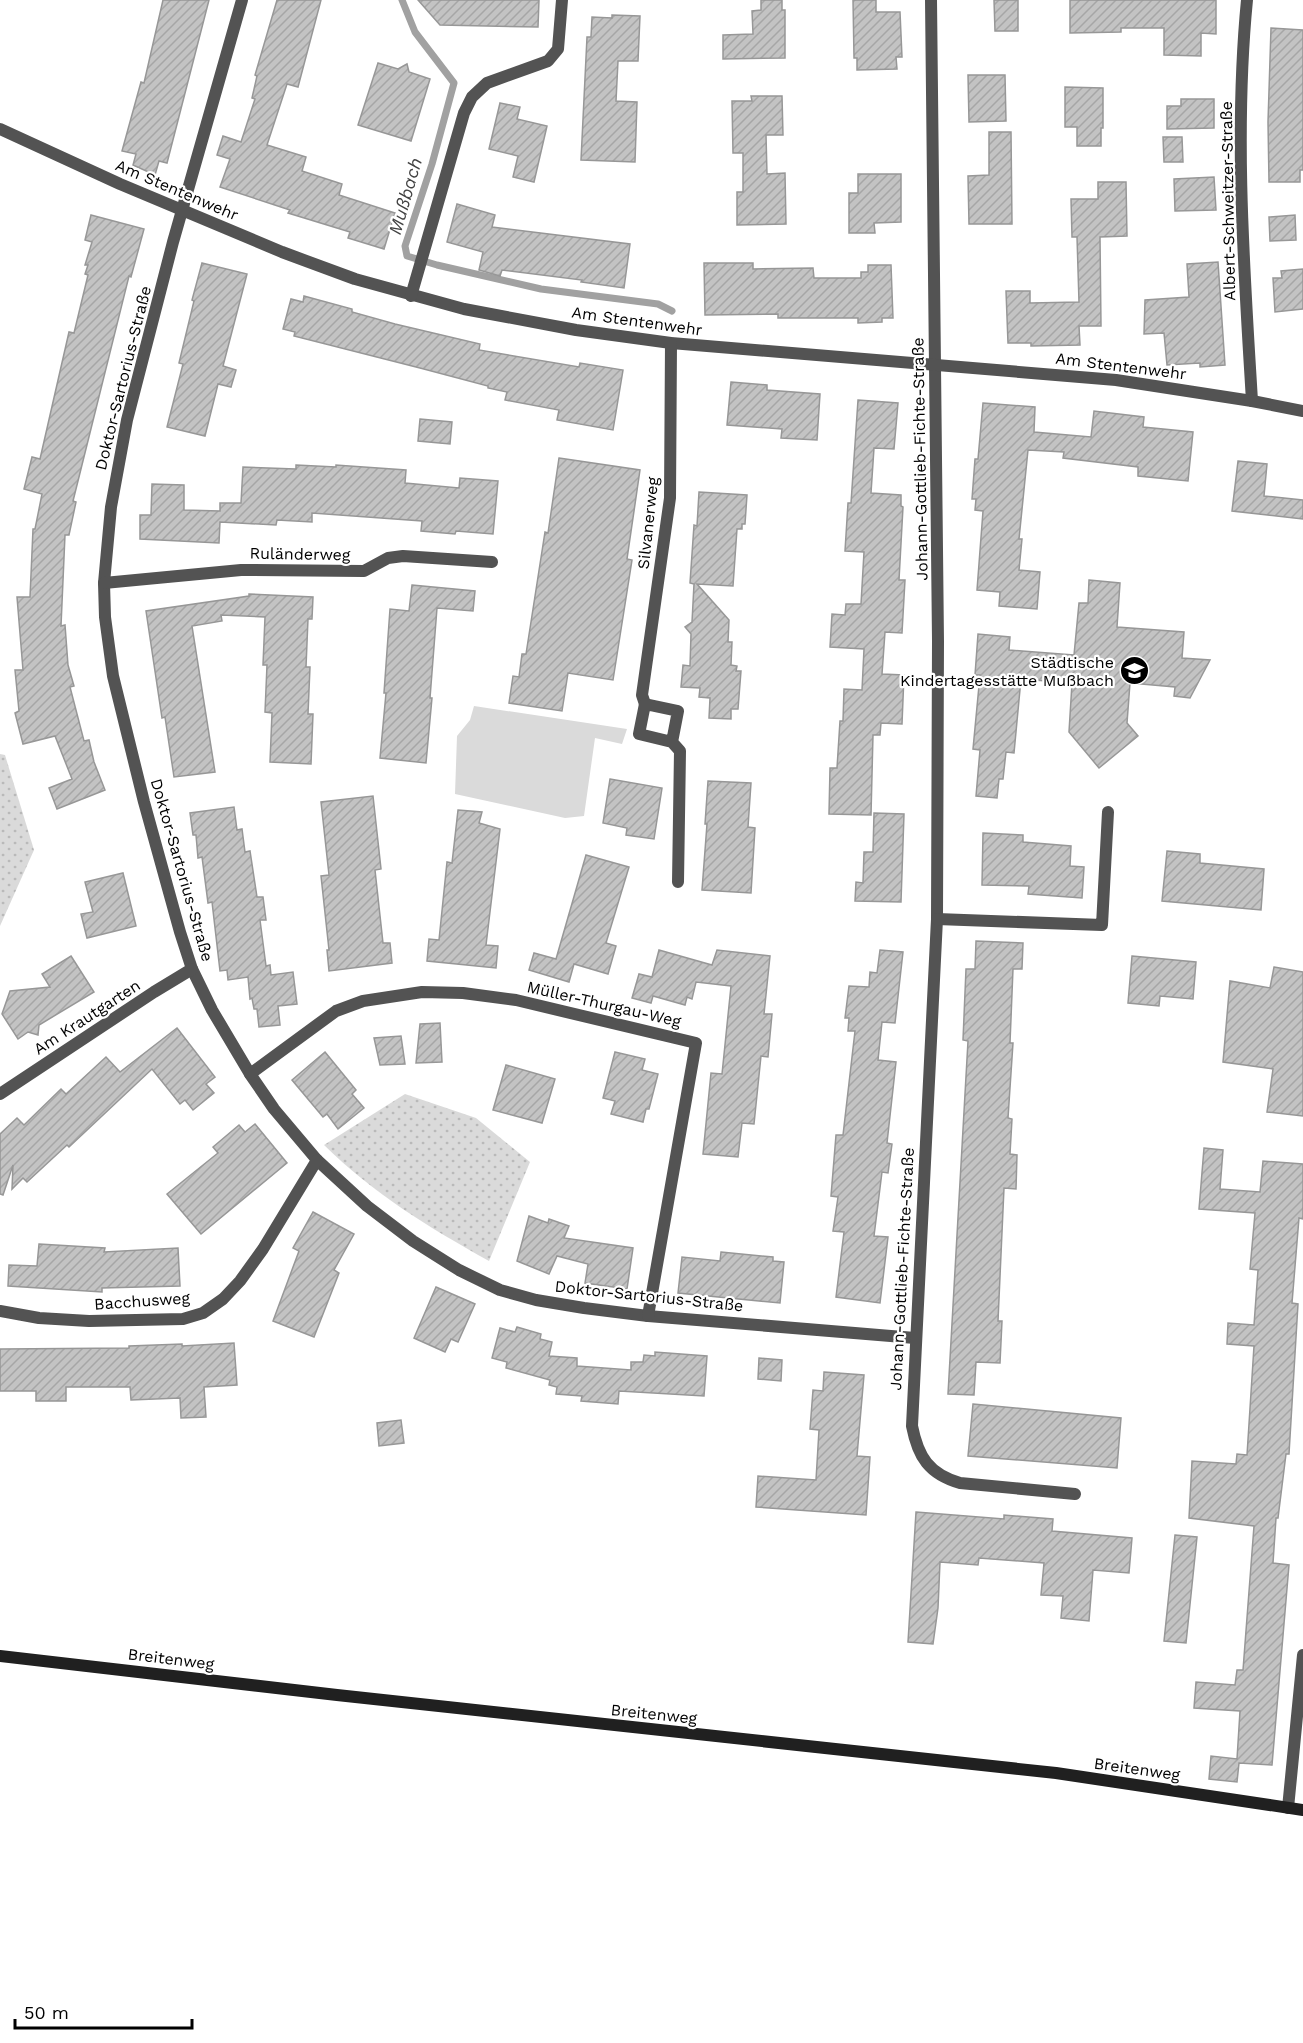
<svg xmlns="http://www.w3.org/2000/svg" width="1303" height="2043" font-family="'Work Sans',sans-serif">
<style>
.grass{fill:url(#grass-dots)}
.park{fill:#dadada}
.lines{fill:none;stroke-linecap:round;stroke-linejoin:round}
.stream{stroke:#a1a1a1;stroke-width:7}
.building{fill:url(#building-hatch);stroke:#979797;stroke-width:1.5}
.street{stroke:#535353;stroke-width:12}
.secondary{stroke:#202020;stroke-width:12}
.labels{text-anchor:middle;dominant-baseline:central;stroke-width:4.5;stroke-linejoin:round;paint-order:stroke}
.street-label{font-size:16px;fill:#000;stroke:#fff}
.poi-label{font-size:16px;fill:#000;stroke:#fff;text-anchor:end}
.water-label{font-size:18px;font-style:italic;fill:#424242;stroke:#fff}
</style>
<defs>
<pattern id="grass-dots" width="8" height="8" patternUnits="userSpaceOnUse" patternTransform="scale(1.5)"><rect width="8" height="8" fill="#dadada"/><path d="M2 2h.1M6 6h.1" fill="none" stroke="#b9b9b9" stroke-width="1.8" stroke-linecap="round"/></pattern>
<pattern id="building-hatch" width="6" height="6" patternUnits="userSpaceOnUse" patternTransform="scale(1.5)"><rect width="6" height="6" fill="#c3c3c3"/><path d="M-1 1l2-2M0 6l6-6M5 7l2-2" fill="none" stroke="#a6a6a6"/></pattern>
</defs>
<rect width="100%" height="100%" fill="#fff"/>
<g class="grass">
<path d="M0,754L5,755L34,850L0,926Z"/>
<path d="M405,1094L476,1118L530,1162L489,1261C428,1227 374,1194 324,1145Z"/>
</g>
<path class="park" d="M474,706L627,729L622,744L595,738L584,816L565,818L455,794L457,736L470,720Z"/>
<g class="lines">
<path class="stream" d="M402,0L415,32L454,83L432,164L405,246L407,256L437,265L541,289L658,304L672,311"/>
</g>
<g class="building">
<path d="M163,0H209L167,163L159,161L155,175L133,165L136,154L122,151L141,82L144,83Z"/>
<path d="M277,0H321L298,87L287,84L267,145L306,157L302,171L342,184L339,195L395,213L384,249L348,238L350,232L288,213L290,210L220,187L230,159L217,155L223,136L241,142L255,99L252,98L257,76L255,75Z"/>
<path d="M418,0H539L538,27L440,25Z"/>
<path d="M761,0H782V10H785V58L723,59V35L753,34L752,11L761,10Z"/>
<path d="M853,0H876V12H900L902,57H896L897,69L857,70V58H854Z"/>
<path d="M994,0H1018V31H995Z"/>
<path d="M1070,0H1216V34L1201,33V56L1164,55V28H1121V32L1070,33Z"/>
<path d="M612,15L640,16L638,61H618L616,101L637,102L635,162L581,160L587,37H591L592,17L612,18Z"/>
<path d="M1271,28L1303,30V170H1300V182H1269L1268,122Z"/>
<path d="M378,63L398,69L407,64L409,72L430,79L411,141L358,125Z"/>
<path d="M968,75H1005L1006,121L969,122Z"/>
<path d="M1065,87L1103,88V128H1101V146H1077V127H1065Z"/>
<path d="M751,96H782L783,135H766L767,174L785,173L786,224L737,225V192H743V153H733L732,101H752Z"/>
<path d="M1181,99H1214V128L1167,129V106H1181Z"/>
<path d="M500,103L520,107L517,119L547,126L534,182L513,177L518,156L489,149Z"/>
<path d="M989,132H1011L1012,224H969L968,176L989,175Z"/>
<path d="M1163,137H1182L1183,162H1164Z"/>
<path d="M858,174H901V222L874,223L875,233H849V193H858Z"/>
<path d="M1214,177L1216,210L1175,211L1174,179Z"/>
<path d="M1098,182H1126L1127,236L1100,237L1101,326H1079L1080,345L1031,346V343H1008L1006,291H1030V303L1079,302L1077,237H1072L1071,199H1098Z"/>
<path d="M457,204L495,215L492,227L630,244L624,288L581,282L582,280L502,270L500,276L479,270L483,252L447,242Z"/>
<path d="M91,215L144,229L131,277L129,276L73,501L76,502L69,535H65L61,626L65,625L68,665L74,686L70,687L84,741L89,740L94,762L105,790L57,809L49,788L72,779L55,736L23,744L15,713L19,711L15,670H23L17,597H30L33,529H35L42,494L24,489L32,457L40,459L69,332L74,333L88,275L85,274L88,265H85L92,242L85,240Z"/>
<path d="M1295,215L1296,240L1270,241L1269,217Z"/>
<path d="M1218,262L1225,365L1200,367V363L1167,365L1164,333L1144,334L1145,300L1189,297L1187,264Z"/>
<path d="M202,263L247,274L223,366L236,370L231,387L218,384L205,436L167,427L183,364L179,363L194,301L192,300Z"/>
<path d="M704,263H753V269L813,268L814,278H861V272H868V265H891L893,318H882V322L858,323V318H778V314L705,315Z"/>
<path d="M1303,269V309L1275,312L1273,278H1282L1281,271Z"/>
<path d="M304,296L352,309V312L395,324L480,344L479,350L579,367L580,363L623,370L613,430L557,420L559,410L505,400L507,392L488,388V386L420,368L294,336L295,332L283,329L291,299L303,302Z"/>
<path d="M731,382L767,385V390L820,394L817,440L781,438L782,429L727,425Z"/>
<path d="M858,400L898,403L894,449L874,448L871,493L901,495V506L903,507L899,580H905L902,633L885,632L882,674L904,675L902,724L881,723L880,735H873L871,815L829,814L830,768H837L840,721H843L844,689L862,690L864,649L830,647L832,614L845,615L846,604H861L864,552L845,551L848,503H851Z"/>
<path d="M983,403L1035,407L1034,432L1091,437L1094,411L1144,417L1143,427L1193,432L1188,481L1138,476V467L1063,458L1064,452L1028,450L1019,539H1022L1019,570L1040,572L1037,609L999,606L1000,592L977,590L983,511L975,510L976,499H972L975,459H978Z"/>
<path d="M420,419L452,422L450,444L418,441Z"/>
<path d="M559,458L640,470L627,559L632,560L613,680L568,673L562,711L509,703L513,676L519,677L522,654H526L545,532L548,533Z"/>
<path d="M1238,461L1267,464L1264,496L1303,500V519L1232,511Z"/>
<path d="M296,465L336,467V465L406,470L405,483L459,488L460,478L498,481L493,534L456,531L455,534L421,531L422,521L312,513V522L277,520L276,525L220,522L219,543L140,539V515H151L152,484L184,485V510L220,511V503H241L243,467L296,469Z"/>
<path d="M699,492L747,495L745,524H742V529H737L733,586L697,584L729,620L728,642H732L731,665L737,666L736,671H741L738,709H731V719L709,718L710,698L699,697L700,688L681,687L683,665L690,666L691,634L685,627L692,622L694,584L690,583L694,525L697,526Z"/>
<path d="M1089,580L1120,583L1117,627L1184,632L1182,658L1210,660L1190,698L1174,696L1175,687L1130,683L1127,723L1138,736L1099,768L1069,732L1072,683L1021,679L1014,753L1006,752L1003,779H999L997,798L976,796L980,750L973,749L980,675H975L978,634L1010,637L1009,650L1074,655L1079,603H1088Z"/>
<path d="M412,585L475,591L473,611L437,608L430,698H432L426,763L380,758L386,693H384L390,609L409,611Z"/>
<path d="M249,594L313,597L312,619H308L306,667H310L308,714H313L311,764L270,762L272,713L265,712L267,665H263L265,617L221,615L222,621L192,626L215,772L174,777L165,717L162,718L146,611L249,596Z"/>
<path d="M610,779L662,788L654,839L626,835L627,828L603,823Z"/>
<path d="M708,781L751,783L748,827L755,828L751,893L702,890L707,824H705Z"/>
<path d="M373,796L381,869L375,870L383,943H390L392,963L329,971L327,950H329L321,876L329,875L321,802Z"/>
<path d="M234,807L237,830L242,829L245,852L250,851L257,897H263L266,920H260L266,966L270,965L271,975L293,972L297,1004L278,1006L280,1025L259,1027L257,1009H254L252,998L250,999L248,977L228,980L227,970L220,971L212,902L208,903L202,857L198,858L196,835H193L190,813Z"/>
<path d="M458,810L482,812L479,823L500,829L486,945L498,946L496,968L427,961L429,939L439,940L447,862L452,863Z"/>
<path d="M874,813L904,814L901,902L855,901L856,882L863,883L864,852H873Z"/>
<path d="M983,833L1023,835V842L1071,846L1070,866L1084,867L1082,898L1028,894L1029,886L982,885Z"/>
<path d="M1167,851L1200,854V863L1264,869L1261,910L1162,901Z"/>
<path d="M586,855L629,867L606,943L616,946L608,974L574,964L569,982L529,970L534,953L556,959Z"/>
<path d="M123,873L136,926L87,938L81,914L93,912L85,882Z"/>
<path d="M976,941L1023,943L1022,969H1013L1010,1043H1013L1008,1118L1012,1119L1010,1154L1017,1155L1016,1189L1004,1188L998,1321H1002L1000,1363L976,1362L974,1395L948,1394L968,1041L963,1040L966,969H975Z"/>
<path d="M659,950L712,965L717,950L770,956L764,1014H772L768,1057L761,1056L754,1124L742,1123L738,1157L703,1154L711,1073L722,1074L731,986L696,982L692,999L687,997L685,1005L653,996L651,1003L632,998L639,974L652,977Z"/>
<path d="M880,950L903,952L895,1023L882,1022L878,1060L896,1062L887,1143L892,1144L888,1173L882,1172L874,1236L888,1237L880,1303L836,1297L844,1232L833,1231L838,1197L831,1196L836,1135H843L855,1031H848L849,1018H845L849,986L869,987L870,972L877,973Z"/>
<path d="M71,956L94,992L39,1025L38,1035L28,1032L18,1039L2,1014L10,991L50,987L42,974Z"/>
<path d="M1132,956L1196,962L1193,999L1160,996L1159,1006L1128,1003Z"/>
<path d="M1274,967L1303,972V1116L1267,1112L1273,1069L1223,1062L1230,981L1270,988Z"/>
<path d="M440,1023L442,1062L416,1063L420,1024Z"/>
<path d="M177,1028L215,1077L206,1084L214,1093L193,1110L185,1100L180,1104L152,1069L69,1147L67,1145L27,1182L23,1178L12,1189L13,1165L3,1195L0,1194V1134L17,1118L24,1125L61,1089L66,1094L106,1057L120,1072Z"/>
<path d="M401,1036L405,1064L380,1065L374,1038Z"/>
<path d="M325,1052L356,1090L352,1094L364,1108L338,1129L327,1114L323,1117L292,1080Z"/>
<path d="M615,1052L645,1059L642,1070L658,1074L649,1109H646L643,1122L611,1114L615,1101L603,1098Z"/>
<path d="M506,1065L555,1079L542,1123L493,1110Z"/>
<path d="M255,1124L287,1163L201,1234L167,1194L218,1153L213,1147L239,1125L245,1132Z"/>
<path d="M1204,1148L1223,1150L1220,1189L1260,1192L1263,1161L1303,1164V1219L1299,1218L1292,1303L1298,1304L1289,1454H1286L1278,1518H1276L1273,1563L1289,1565L1272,1765L1239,1763L1237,1782L1209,1779L1211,1756L1237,1759L1240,1711L1194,1708L1196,1682L1235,1685L1237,1670H1243L1254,1526L1189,1518L1192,1461L1236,1464L1237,1454L1247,1455L1254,1346L1227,1344L1228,1323L1254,1325L1258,1270L1250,1269L1255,1213L1199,1209Z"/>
<path d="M313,1212L354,1234L334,1270L339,1273L314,1337L273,1321L299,1251L293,1248Z"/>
<path d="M529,1216L548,1223L549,1219L569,1226L564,1238L633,1248L627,1289L585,1283L588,1264L557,1256L549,1274L517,1261Z"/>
<path d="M39,1244L105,1248L104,1252L178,1248L180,1286L102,1288V1292L8,1286L9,1265L37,1266Z"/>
<path d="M721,1252L773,1257V1261L784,1262L780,1303L678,1293L682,1257L720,1261Z"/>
<path d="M436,1287L475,1304L458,1342L451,1339L445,1352L414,1338Z"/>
<path d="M517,1327L541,1334L540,1339L552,1342L549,1356L577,1358V1366L631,1370V1362H643L644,1355L655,1356V1352L707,1356L704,1396L619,1391L618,1404L581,1401L582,1396L556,1394L557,1387L549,1385L550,1380L506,1368L507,1362L492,1358L500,1328L515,1332Z"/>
<path d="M234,1343L237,1385L204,1387L206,1417L181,1418L180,1398L131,1400L130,1387H66V1401H36V1391H0V1349L129,1348V1346L182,1344V1346Z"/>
<path d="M759,1358L782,1360L781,1381L758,1379Z"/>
<path d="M824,1372L864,1375L857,1456L870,1457L866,1515L756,1507L758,1476L816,1480L819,1430L810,1429L813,1390L823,1391Z"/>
<path d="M973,1404L1121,1418L1117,1468L968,1456Z"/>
<path d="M401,1420L404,1443L379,1446L377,1423Z"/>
<path d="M916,1512L1004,1519V1515L1053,1519L1052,1531L1132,1538L1129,1573L1093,1570L1089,1621L1061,1618L1063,1596L1041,1595L1044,1563L979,1558L978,1565L940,1562L938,1608L933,1644L908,1642Z"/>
<path d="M1175,1535L1197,1537L1186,1643L1164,1641Z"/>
</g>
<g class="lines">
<g class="street">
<path d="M242,0L173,242L127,420L111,507L104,583L105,617L113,676L144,802L180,932L192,969L212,1010L250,1074L274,1109L317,1160L367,1206L413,1241L459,1270L500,1290L536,1300L584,1308L648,1316L915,1338"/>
<path d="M931,0L938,641L937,919L912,1426C918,1457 929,1474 960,1483L1075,1494"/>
<path d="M1247,0C1234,133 1244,268 1252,401"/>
<path d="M0,129L120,184L282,252L355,279L464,309L576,330L671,343L1116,380L1252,401L1303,411"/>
<path d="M411,296L464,113L472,97L487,83L548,61L558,49L562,0"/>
<path d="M104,583L241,570L364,571L388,558L403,556L492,562"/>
<path d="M645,704L642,695L670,498L671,343"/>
<path d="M672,742L678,711L645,704L639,734L672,742L680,751L678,882"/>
<path d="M937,919L1102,925L1108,812"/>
<path d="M250,1074L336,1011L363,1001L422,992L463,993L516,1000L696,1043L648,1316"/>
<path d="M0,1094L154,992L192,969"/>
<path d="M0,1311L39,1318L89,1321L183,1319L203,1313L223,1299L240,1281L263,1249L317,1160"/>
<path d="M1288,1808L1303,1655"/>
</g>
<path class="secondary" d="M0,1656L337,1695L1056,1773L1303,1810"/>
</g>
<defs>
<symbol id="school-disc" viewBox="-11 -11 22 22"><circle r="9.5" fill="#000" stroke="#fff"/><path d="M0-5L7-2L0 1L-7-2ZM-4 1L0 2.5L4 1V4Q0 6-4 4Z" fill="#fff"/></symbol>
</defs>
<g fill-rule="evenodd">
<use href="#school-disc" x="1118" y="654" width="33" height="33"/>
</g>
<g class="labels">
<g class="street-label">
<text transform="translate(177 190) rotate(23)">Am Stentenwehr</text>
<text transform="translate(1228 201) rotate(-91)">Albert-Schweitzer-Straße</text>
<text transform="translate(637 321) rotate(8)">Am Stentenwehr</text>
<text transform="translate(1121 366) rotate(7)">Am Stentenwehr</text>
<text transform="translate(123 378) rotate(-76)">Doktor-Sartorius-Straße</text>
<text transform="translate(920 459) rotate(-91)">Johann-Gottlieb-Fichte-Straße</text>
<text transform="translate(648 523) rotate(-84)">Silvanerweg</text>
<text transform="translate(300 554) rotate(1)">Ruländerweg</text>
<text transform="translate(182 870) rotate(74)">Doktor-Sartorius-Straße</text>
<text transform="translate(604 1004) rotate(13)">Müller-Thurgau-Weg</text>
<text transform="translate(87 1017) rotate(-33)">Am Krautgarten</text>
<text transform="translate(902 1269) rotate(-87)">Johann-Gottlieb-Fichte-Straße</text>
<text transform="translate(649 1296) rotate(6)">Doktor-Sartorius-Straße</text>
<text transform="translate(142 1301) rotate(-4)">Bacchusweg</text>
<text transform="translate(171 1659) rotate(7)">Breitenweg</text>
<text transform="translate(654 1714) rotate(6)">Breitenweg</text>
<text transform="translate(1137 1769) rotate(8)">Breitenweg</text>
</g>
<g class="poi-label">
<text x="1114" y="662">Städtische<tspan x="1114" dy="18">Kindertagesstätte Mußbach</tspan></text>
</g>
<g class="water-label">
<text transform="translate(405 196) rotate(-74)">Mußbach</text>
</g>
</g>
<path d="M15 2019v9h177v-9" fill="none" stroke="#000000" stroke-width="3"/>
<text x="24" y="2019" font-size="18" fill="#000000" stroke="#ffffff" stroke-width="4.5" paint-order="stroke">50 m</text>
</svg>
